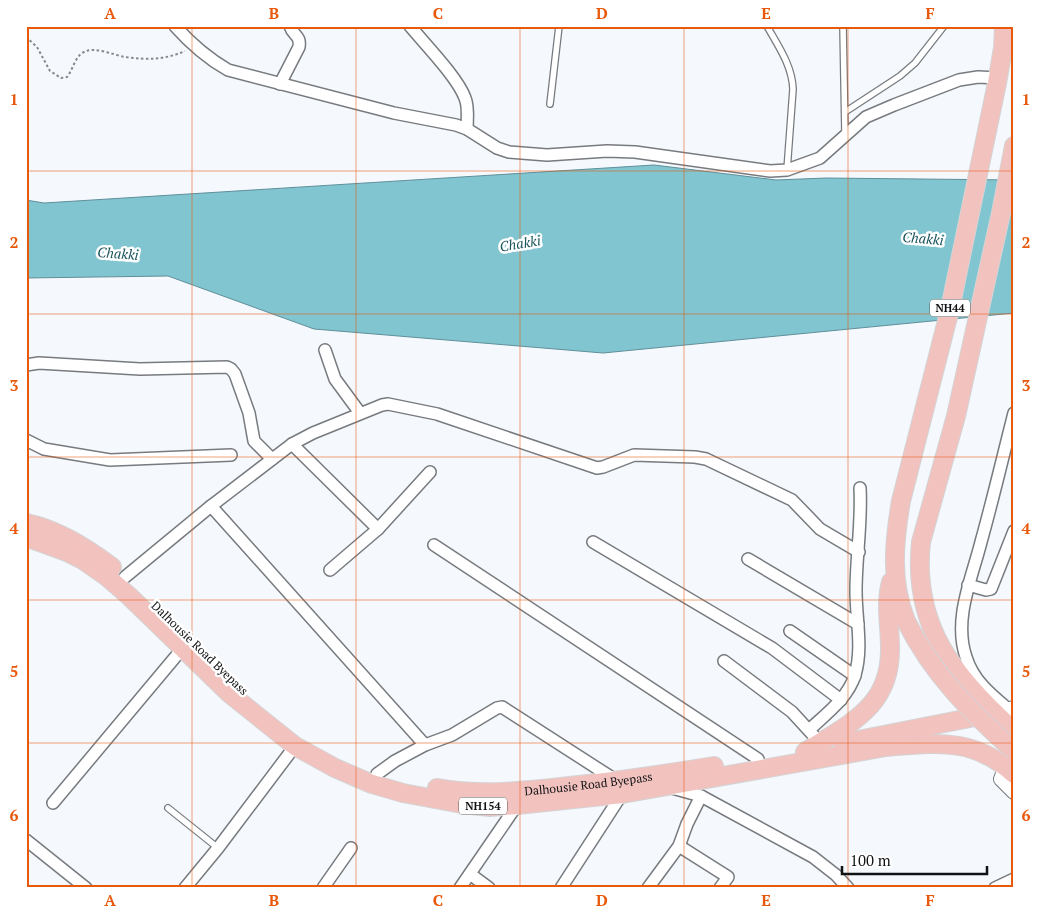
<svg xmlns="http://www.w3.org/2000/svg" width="1040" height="914" font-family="'PT Serif',serif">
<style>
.water{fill:#81c5d1;stroke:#5f8f98}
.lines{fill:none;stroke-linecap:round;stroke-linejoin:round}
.service-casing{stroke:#777a7e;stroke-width:8}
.minor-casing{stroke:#777a7e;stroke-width:14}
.tertiary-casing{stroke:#777a7e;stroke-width:16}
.trunk-casing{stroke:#d4d4d5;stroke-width:20}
.path{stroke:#85878b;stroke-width:2;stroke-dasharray:2.5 2.5;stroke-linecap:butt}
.service{stroke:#fff;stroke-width:5.5}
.minor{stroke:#fff;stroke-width:11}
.tertiary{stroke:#fff;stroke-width:14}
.trunk{stroke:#f2c2bf;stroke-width:18}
.trunk-bridge-casing{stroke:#d4d4d5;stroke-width:20;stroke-linecap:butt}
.trunk-bridge{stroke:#f2c2bf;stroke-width:18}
.grid{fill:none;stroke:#e8590c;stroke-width:1;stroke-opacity:0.55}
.labels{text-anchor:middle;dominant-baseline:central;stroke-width:5;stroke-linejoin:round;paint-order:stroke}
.shield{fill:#fff;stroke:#58595a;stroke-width:1}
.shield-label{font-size:11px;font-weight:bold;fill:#111214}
.street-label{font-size:12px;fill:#111214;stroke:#fff}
.water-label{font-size:14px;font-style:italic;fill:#1a545d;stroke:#fff}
.neatline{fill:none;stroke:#e8590c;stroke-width:2}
.grid-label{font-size:16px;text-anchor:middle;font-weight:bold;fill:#e8590c}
</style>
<rect width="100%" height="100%" fill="#f5f8fd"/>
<path class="water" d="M654,165L776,180L826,178L1014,180V313L603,353L314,329L168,276L26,278V200L44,203Z"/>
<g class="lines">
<defs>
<g id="service">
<path d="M767,26C778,46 792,65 793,89L787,170"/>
<path d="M843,26L845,134"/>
<path d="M550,104L559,26"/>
<path d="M845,112L900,76L915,63L944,26"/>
<path d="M168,808L218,848"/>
</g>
<g id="minor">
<path d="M175,26C191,44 207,58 228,70L394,113L456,125L467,129L497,148L509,152L547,155L607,151L635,152L770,171L787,170L820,158L866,117L894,105L959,80L978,77L998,78"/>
<path d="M410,26C425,44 458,78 465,98C469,107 467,120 467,129"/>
<path d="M280,84L299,47C301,35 293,36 290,26"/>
<path d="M325,350L335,379L360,413"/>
<path d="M26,365L39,363L140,369L227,367L231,369L235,374L249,413L254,441L272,459"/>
<path d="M26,440L44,449L110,460L231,455"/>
<path d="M292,444L378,529L430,472"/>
<path d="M211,506L425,745"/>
<path d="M593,542L772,648L841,700"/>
<path d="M434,545L758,759"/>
<path d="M748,559L858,624"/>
<path d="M330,570L378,529"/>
<path d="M125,577L211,506L292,444L313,433L382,405L388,404L437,414L597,468L603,467L634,455L695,457L706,459L792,500L820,529L859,552"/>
<path d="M968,585L986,590L991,589L1014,531"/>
<path d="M790,631L855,676"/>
<path d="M724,661L792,712L814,736"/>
<path d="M1008,709C990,694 973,680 966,657C953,619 972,578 981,542C993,499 1003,456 1014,413"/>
<path d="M809,730C826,714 848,698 855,675C863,648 856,619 856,591C856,557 862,522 860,488"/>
<path d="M377,774L395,761L425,745L452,735L497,708L502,707L617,781"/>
<path d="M672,788L701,796L813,857L836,875L848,888"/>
<path d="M53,803L182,649"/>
<path d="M26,840L86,888"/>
<path d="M679,846L728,877L720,888"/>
<path d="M470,874L489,888"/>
<path d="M185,888L218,848L295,746"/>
<path d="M323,888L351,848"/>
<path d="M460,888L517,805"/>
<path d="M561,888L622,794"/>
<path d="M648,888L679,846L687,824L701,796"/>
<path d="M995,888L1014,879"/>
</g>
<g id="tertiary">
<path d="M995,713L1014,708"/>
<path d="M1006,766L1001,779L1014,792"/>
</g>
<g id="trunk">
<path d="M1014,146L1001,213L956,416L921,542C912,626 954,677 1014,731"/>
<path d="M26,523C57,529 87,548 112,567"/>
<path d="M26,537L67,552L83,560L106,576L129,596L230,694L295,746L335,768L372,784L403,793L462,804L490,807L517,805L622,794L886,747C937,743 973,737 1014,774"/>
<path d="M906,621C890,581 894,542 901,501L950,309L997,83L1003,48L1004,26"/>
<path d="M843,743L995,713"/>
<path d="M805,752C849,724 891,707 890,648C890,625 885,604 891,582"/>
<path id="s1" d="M437,788C482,796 525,791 570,786C618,781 666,774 714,766"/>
</g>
</defs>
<use href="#service" class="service-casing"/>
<use href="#minor" class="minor-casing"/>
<use href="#tertiary" class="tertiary-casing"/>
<use href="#trunk" class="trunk-casing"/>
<path class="path" d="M26,37L37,47L50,71L61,78L67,77C73,70 75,56 84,52C95,46 113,55 125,57C148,60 164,60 185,51"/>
<use href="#service" class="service"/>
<use href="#minor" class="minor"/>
<use href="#tertiary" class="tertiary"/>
<use href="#trunk" class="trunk"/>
<defs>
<path id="trunk-bridge" d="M906,621C933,675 970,711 1014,751"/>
</defs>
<use href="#trunk-bridge" class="trunk-bridge-casing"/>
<use href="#trunk-bridge" class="trunk-bridge"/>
</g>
<path class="grid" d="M192,26V888M356,26V888M520,26V888M684,26V888M848,26V888M26,171H1014M26,314H1014M26,457H1014M26,600H1014M26,743H1014"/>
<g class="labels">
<g class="shield">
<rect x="930" y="299.5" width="40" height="17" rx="4"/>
<rect x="459" y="797.5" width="48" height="17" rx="4"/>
</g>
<g class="shield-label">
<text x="950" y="308">NH44</text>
<text x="483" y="806">NH154</text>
</g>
<g class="street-label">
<text transform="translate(200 648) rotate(44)">Dalhousie Road Byepass</text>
<text stroke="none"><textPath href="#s1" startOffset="152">Dalhousie Road Byepass</textPath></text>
</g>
<g class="water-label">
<text transform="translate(923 238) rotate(5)">Chakki</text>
<text transform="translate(520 243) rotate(-9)">Chakki</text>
<text transform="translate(118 253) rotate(4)">Chakki</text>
</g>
</g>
<rect width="1040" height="914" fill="none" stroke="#ffffff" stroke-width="55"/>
<path d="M842 866v8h145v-8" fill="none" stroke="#111214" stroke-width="2.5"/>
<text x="850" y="866" font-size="15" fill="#111214" stroke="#ffffff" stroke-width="4" paint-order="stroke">100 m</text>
<rect x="28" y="28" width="984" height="858" class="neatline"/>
<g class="grid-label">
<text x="110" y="19">A</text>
<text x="274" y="19">B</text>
<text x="438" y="19">C</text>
<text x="602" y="19">D</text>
<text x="766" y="19">E</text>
<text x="930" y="19">F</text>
<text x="14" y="105">1</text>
<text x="1026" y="105">1</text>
<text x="14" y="248">2</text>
<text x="1026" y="248">2</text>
<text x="14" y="391">3</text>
<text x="1026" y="391">3</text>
<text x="14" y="534">4</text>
<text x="1026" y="534">4</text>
<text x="14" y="677">5</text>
<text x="1026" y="677">5</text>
<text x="14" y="821">6</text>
<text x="1026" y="821">6</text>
<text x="110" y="906">A</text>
<text x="274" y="906">B</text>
<text x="438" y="906">C</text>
<text x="602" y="906">D</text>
<text x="766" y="906">E</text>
<text x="930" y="906">F</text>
</g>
</svg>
